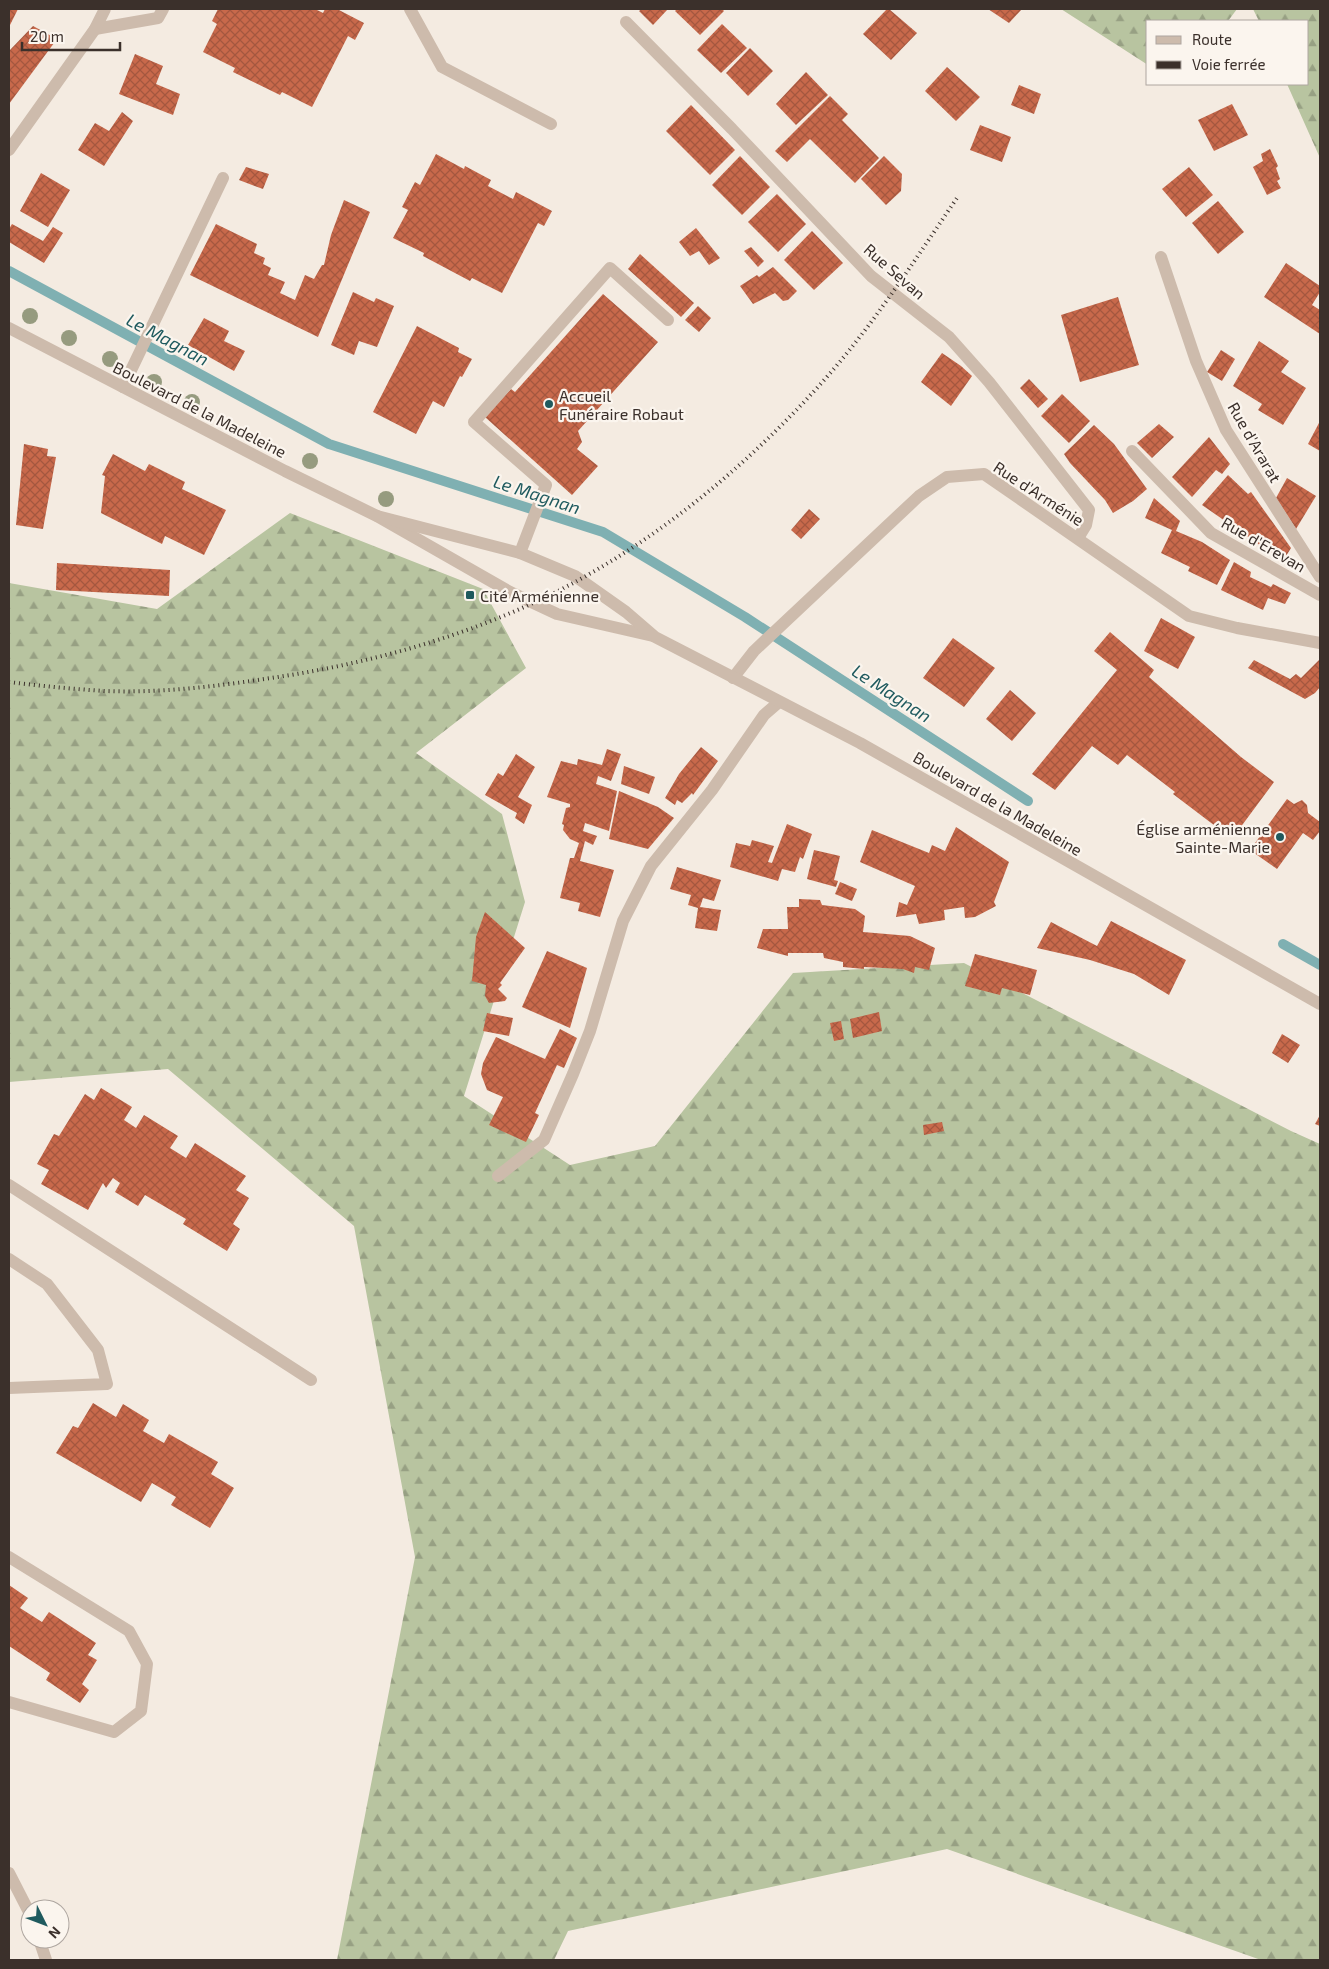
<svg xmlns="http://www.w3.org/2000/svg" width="1329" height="1969" font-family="'Exo 2',sans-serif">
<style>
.forest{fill:url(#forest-firs)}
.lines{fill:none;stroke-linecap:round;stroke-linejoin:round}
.stream{stroke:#7fb0b2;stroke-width:10}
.building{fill:url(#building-cross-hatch)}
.service{stroke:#cdbbac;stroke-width:12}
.minor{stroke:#cdbbac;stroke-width:12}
.tertiary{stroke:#cdbbac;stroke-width:12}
.rail{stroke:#3b302b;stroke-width:4;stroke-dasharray:1 4;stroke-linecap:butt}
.tree{fill:#969b7f}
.poi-dot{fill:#1f5a5e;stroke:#fbf5ee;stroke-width:2}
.labels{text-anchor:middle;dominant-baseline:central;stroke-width:4.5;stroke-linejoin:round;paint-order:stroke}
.street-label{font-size:16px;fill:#3b302b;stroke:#fbf5ee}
.poi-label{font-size:16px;fill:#3b302b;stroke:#fbf5ee;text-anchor:start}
.water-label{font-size:18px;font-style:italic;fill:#1f5a5e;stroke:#fbf5ee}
</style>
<defs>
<pattern id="forest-firs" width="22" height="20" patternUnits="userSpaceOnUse" patternTransform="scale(1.25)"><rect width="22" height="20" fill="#b8c4a0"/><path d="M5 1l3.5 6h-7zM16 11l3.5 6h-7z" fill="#97a083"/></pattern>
<pattern id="building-cross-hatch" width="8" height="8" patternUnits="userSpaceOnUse" patternTransform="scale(1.25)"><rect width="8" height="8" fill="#c8694b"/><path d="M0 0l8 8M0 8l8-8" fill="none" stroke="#a4573f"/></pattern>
</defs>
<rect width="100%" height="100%" fill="#f4ebe1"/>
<g class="forest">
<path d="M1061,9H1237L1228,21H1148V65Z"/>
<path d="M1253,9H1320V158L1287,84H1308V21H1259Z"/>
<path d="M290,513L483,589L526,668L416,753L502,814L525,902L464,1096L570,1165L655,1146L793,973L964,963L1291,1131L1320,1144V1960H1261L947,1849L568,1931L554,1960H337L415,1557L354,1226L168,1069L9,1082V583L157,609Z"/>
</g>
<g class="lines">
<g class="stream">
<path d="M9,271L329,444L603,532L745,617L1028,801"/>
<path d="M1283,944L1320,965"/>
</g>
</g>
<g class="building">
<path d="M9,9H18L9,27Z"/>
<path d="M218,9H315L323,13L325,9H337L364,23L355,40L348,36L312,107L282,92L280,95L233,72L235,68L203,52L217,24L212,21Z"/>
<path d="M642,9H668L653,25L639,11Z"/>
<path d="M677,9H722L724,11L700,35L675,11Z"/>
<path d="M887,9H889L917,33L891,60L863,34Z"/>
<path d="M988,9H1022L1009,23Z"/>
<path d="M722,24L747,48L721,73L697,50Z"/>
<path d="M33,26L57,39L9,104V51Z"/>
<path d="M750,48L773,71L748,96L726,73Z"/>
<path d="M135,54L163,66L156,84L180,94L173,115L119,94Z"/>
<path d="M947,67L980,97L956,121L925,91Z"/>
<path d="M806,72L828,95L796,125L776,104Z"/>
<path d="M1019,85L1041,94L1034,114L1011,105Z"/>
<path d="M830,96L848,114L842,120L879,158L855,183L810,139L787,162L775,151Z"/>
<path d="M1232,104L1248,135L1214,151L1198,120Z"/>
<path d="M691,105L735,150L710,175L666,131Z"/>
<path d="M122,112L133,121L104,166L78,150L95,123L109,131Z"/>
<path d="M980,125L1011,137L1002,162L970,150Z"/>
<path d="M1270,149L1278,166L1276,168L1280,179L1277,181L1281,188L1267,195L1253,167L1263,161L1261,154Z"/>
<path d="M436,154L464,169L465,166L491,180L488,186L513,199L516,192L552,211L544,226L538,223L502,293L472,278L470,281L423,256L424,253L393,238L408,210L402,207L415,182L420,185Z"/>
<path d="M740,156L770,187L742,215L712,185Z"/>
<path d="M884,156L902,174L901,191L886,205L861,179Z"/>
<path d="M246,167L269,174L263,189L239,180Z"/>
<path d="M1189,167L1213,195L1186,217L1162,189Z"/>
<path d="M41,173L70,190L48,227L20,211Z"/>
<path d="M777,194L806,224L778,252L748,222Z"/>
<path d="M344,200L370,212L318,337L190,275L216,224L257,244L254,253L265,258L263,264L271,268L268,275L285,282L280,293L295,300L305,275L314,279L322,265H324L331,235Z"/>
<path d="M1218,201L1244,232L1218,254L1192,223Z"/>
<path d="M12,224L43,241L53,227L63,233L44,263L9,242V229Z"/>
<path d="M696,228L720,258L709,265L699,251L690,256L679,242Z"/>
<path d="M812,231L843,263L814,290L784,260Z"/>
<path d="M751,247L764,261L758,267L744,251Z"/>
<path d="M640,254L694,303L681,317L628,269Z"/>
<path d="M1286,263L1320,286V292L1312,305L1320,310V334L1264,297Z"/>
<path d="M773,267L797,291L788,300L783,301L775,293L753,304L740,286L757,275L759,277Z"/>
<path d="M353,292L374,302L376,298L394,306L377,347L359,341L354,355L331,345Z"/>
<path d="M603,294L658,342L578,431L582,442L577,449L598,466L572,495L485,417L511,389L515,392Z"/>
<path d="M1118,297L1139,365L1080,382L1061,315Z"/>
<path d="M698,306L711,318L699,332L685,320Z"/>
<path d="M204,318L229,331L224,341L245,351L234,371L188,345Z"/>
<path d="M417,326L459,348L458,352L472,359L462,377L460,376L444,407L433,401L416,434L373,412Z"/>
<path d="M1259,341L1289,361L1281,372L1306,388L1283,425L1258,410L1262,404L1233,386Z"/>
<path d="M1221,350L1235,359L1222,381L1207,372Z"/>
<path d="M942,353L961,366L972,376L951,406L921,382Z"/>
<path d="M1029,379L1048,399L1038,408L1020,388Z"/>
<path d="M1062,394L1090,421L1069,443L1041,416Z"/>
<path d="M1320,421V451L1308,444Z"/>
<path d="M1159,424L1174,437L1152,458L1137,443Z"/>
<path d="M1094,425L1114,444L1147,489L1133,501L1113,513L1105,500L1070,463L1064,454Z"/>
<path d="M1209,437L1230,464L1222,474L1216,470L1192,497L1172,477Z"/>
<path d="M24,444L48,449L47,456L56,457L43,529L16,525Z"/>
<path d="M113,454L145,471L149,464L185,482L182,489L226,510L204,555L165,536L162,544L101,513L105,476L102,475Z"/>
<path d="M1228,475L1248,494L1251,492L1291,548L1283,561L1202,505Z"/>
<path d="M1287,478L1316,496L1296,529L1276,498Z"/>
<path d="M1154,498L1180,521L1176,531L1202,542L1230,560L1217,585L1188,571L1190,567L1161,553L1172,530L1145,518Z"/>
<path d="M809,509L820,519L801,539L791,530Z"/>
<path d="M1234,562L1251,572L1250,577L1271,587L1273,584L1291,593L1285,604L1268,598L1263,610L1221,590Z"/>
<path d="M57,563L170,570L169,596L56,590Z"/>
<path d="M1161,618L1195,637L1178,669L1144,651Z"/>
<path d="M1110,632L1154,670L1149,677L1241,757L1274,782L1240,828L1235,824L1227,835L1173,794L1175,792L1127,755L1118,765L1092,746L1055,790L1032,774L1117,670L1094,651Z"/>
<path d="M953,638L995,668L964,707L923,678Z"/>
<path d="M1320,659V687L1315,693L1305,699L1248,668L1254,660L1290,679L1296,674L1301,678Z"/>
<path d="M1010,690L1036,713L1012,741L986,719Z"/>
<path d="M701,747L718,761L693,795L692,793L682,803L677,800L675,805L665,798L679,774Z"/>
<path d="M607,749L621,754L611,781L598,776L596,784L617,791L609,831L585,823L583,831L597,836L593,845L585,841L580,861L614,870L600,917L578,911L580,903L560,898L570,858H574L579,843L570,839L563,830L564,825L562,824L566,808L570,807V804L547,797L561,761L577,765L578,759L602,765Z"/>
<path d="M516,754L535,767L518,797L532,805L524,824L515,818L517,813L485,795L498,773L503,776Z"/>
<path d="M624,766L655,777L649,794L621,784Z"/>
<path d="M619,791L658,807L674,818L648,849L609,839Z"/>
<path d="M1287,799L1294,804L1302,800L1307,805L1308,813L1320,822V831L1313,840L1303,833L1277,869L1250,850Z"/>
<path d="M787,824L812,834L803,859L800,857L795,872L782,869L778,881L730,867L736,843L750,846L752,840L774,846L768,862L772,863Z"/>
<path d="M956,827L1009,862L994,902L996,906L975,917L965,918L964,907L944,910L945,920L919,924L916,914L896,917L899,902L907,905L915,886L860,862L872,830L929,853L932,845L945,851Z"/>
<path d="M814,850L840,856L834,880L838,881L836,887L807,879Z"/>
<path d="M677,867L721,880L714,901L703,898L700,907L721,910L717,931L695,928L698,908L688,905L691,895L670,889Z"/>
<path d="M840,882L857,889L852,901L835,894Z"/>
<path d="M799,899L820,900L822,905L855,909L865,916L863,932L910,936L935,948L929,970L915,967L914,973L903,969L864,967V969L843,967V962L824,958L823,953H788V956L757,948L763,929H788L787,907H799Z"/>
<path d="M485,912L525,948L500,983L502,985L498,989L507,998L505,1001L489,1003L485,996L486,985L472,981L476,937Z"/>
<path d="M1111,921L1186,960L1169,995L1134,974L1090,960L1037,948L1051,922L1097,946Z"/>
<path d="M547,951L587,968L570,1028L522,1007Z"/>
<path d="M975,954L1037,970L1030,995L1002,988L1000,995L965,986Z"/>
<path d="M879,1012L882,1031L853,1038L850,1019Z"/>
<path d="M487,1013L513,1018L509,1036L483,1031Z"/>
<path d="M841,1021L844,1039L834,1041L830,1023Z"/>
<path d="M560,1029L577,1038L564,1068L557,1065L535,1113L539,1115L526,1142L489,1125L503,1097L487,1090L481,1074L483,1063L496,1037L545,1059Z"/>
<path d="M1282,1034L1300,1045L1288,1063L1272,1053Z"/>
<path d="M101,1088L132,1107L124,1120L136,1128L144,1115L178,1136L170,1148L186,1158L195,1143L246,1176L236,1190L249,1198L233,1224L240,1229L227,1251L183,1224L186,1219L145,1195L138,1206L115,1192L120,1183L113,1178L106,1188L103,1183L88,1210L41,1184L49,1170L37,1164L54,1134L59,1136L85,1094L94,1100Z"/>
<path d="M1320,1115V1126L1315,1124Z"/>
<path d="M942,1122L944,1131L924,1135L923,1125Z"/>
<path d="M93,1403L116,1417L123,1404L149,1420L143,1431L164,1443L169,1434L218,1462L211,1474L234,1488L210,1528L171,1505L176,1497L152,1483L141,1502L56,1453L73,1426L78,1428Z"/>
<path d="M9,1585L28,1598L20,1608L42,1622L49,1612L96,1643L88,1655L97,1660L82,1684L89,1690L80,1703L46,1680L50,1673L9,1646Z"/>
</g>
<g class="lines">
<g class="service">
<path d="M410,9L442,67L551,124"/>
<path d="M95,29L158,18L163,9"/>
<path d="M9,150L95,29L105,9"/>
<path d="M123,387L223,178"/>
<path d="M520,553L546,485L474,422L610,268L668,320"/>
<path d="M498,1176L544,1140L573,1074L590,1031L623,921L651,866L712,790L764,715L779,702"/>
</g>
<g class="minor">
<path d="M626,22L732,129L871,276L949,337L989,382L1089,510L1086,525L1078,538"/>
<path d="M1161,257L1196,361L1226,430L1320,577"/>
<path d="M1132,451L1211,533L1320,595"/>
<path d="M733,678L754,651L919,496L947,477L984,474L1189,616L1237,628L1320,643"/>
<path d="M9,1185L311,1380"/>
<path d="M9,1259L47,1284L98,1350L107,1384L9,1388"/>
<path d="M9,1557L129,1631L147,1664L141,1711L114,1732L9,1702"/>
<path d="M9,1873L30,1914"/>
<path d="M39,1939L46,1960"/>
</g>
<g class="tertiary">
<path d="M9,328L285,471L377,516L510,592L557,614L653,636"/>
<path d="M377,516L520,553L575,576L626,612L655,637L860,743L1320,1004"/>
</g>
<path class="rail" d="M9,682C41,686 73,689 105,691C158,693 212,687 264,679C365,665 467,637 558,591C656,541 743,469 817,388C871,329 914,261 959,195"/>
</g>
<g class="tree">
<circle cx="30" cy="316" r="8"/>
<circle cx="69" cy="338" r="8"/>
<circle cx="110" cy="359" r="8"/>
<circle cx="154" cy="382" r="8"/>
<circle cx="192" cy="402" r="8"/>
<circle cx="310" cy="461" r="8"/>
<circle cx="386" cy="499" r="8"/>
</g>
<g class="poi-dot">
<circle cx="549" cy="404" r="5"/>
<rect x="465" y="590" width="10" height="10" rx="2.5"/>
<circle cx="1280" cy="837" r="5"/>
</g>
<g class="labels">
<g class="street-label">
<text transform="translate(895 271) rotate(41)">Rue Sevan</text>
<text transform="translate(200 409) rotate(27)">Boulevard de la Madeleine</text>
<text transform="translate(1255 442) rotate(60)">Rue d'Ararat</text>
<text transform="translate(1039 493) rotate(33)">Rue d'Arménie</text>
<text transform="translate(1264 544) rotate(30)">Rue d'Erevan</text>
<text transform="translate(998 803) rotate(30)">Boulevard de la Madeleine</text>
</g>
<g class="poi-label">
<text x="559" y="395">Accueil<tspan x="559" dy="18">Funéraire Robaut</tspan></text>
<text x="480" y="595">Cité Arménienne</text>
<text x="1270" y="828" text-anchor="end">Église arménienne<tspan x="1270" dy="18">Sainte-Marie</tspan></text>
</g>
<g class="water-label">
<text transform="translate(168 339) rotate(28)">Le Magnan</text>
<text transform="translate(537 494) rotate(18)">Le Magnan</text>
<text transform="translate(892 693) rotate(33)">Le Magnan</text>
</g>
</g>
<rect width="1329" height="1969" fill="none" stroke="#3b302b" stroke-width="20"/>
<rect x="1146" y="20" width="162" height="65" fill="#fbf5ee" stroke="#aea6a0"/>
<rect x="1156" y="36" width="25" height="8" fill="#cdbbac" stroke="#aea6a0"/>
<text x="1192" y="45" font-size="15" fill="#3b302b">Route</text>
<rect x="1156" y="61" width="25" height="8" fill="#3b302b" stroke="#aea6a0"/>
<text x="1192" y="70" font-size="15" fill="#3b302b">Voie ferrée</text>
<g transform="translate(45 1924) rotate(132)"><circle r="24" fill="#fbf5ee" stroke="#aea6a0"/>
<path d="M0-4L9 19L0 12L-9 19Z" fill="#1f5a5e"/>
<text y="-8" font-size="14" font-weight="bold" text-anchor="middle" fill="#3b302b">N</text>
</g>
<path d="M22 42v8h98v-8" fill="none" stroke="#3b302b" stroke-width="2.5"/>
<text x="30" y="42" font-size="15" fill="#3b302b" stroke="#fbf5ee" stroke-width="4" paint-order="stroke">20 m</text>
</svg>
